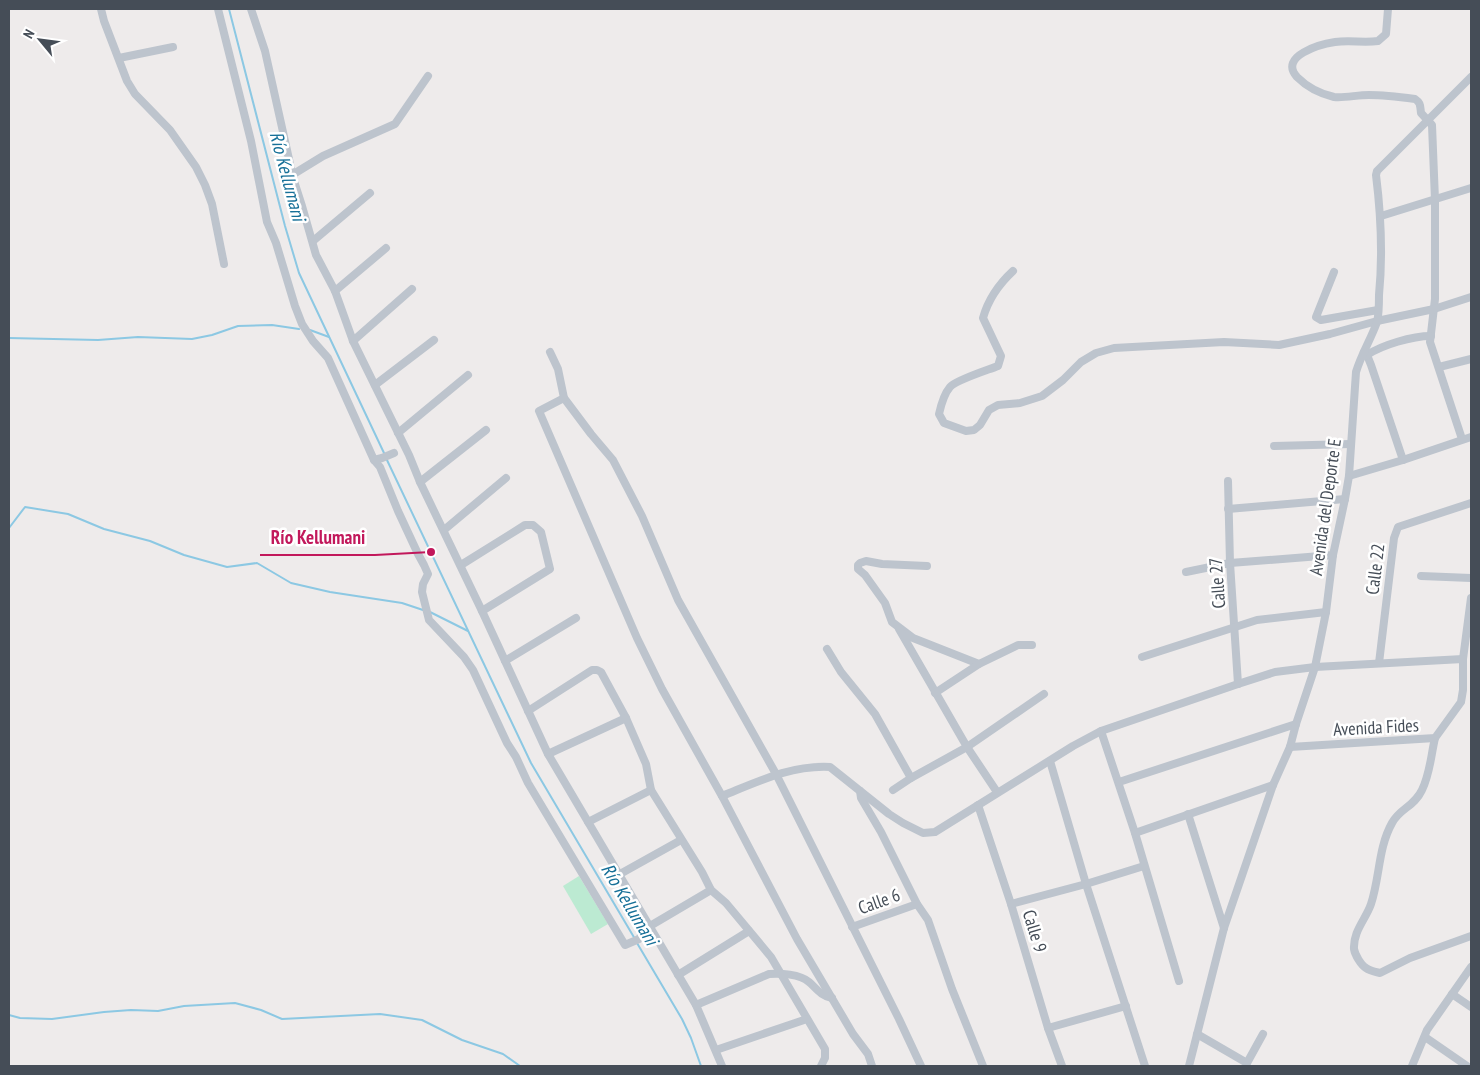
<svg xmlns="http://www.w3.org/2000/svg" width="1480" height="1075" font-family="'PT Sans Narrow',sans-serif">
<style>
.green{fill:#bcead2}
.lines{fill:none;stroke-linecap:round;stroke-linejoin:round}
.stream{stroke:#8cc8e3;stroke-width:2}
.minor{stroke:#bdc4cd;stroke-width:8}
.labels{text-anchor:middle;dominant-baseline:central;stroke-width:5;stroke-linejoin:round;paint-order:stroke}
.street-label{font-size:18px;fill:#454d57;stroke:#fff}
.water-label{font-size:19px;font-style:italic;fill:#177098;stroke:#fff}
.leader{fill:none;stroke:#c2185b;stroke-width:2}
.callout-dot{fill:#c2185b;stroke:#fff;stroke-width:2}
.callout-label{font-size:19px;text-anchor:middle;font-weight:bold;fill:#c2185b;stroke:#fff;stroke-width:5;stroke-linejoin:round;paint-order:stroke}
</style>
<rect width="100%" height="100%" fill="#eeebeb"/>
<path class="green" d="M579,876L608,924L591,934L563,886Z"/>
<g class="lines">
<g class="stream">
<path d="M229,9L285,226L299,273L384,453"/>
<path d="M310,330L329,337"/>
<path d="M9,338L98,340L138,337L192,339L212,335L238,326L272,325L299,329"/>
<path d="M386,458L531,763L635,939"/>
<path d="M9,528L25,507L68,514L104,529L150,541L184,555L227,567L257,563L291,583L330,592L402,603L423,610"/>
<path d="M430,612L468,631"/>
<path d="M637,943L682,1019L691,1038L701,1066"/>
<path d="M9,1015L20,1018L52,1019L104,1012L131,1010L158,1011L184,1006L235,1003L261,1010L282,1019L380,1014L422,1020L462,1040L503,1054L520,1066"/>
</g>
<g class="minor">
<path d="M101,9L104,21L127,81L135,94L170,130L196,167L205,185L212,204L224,264"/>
<path d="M218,9L251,141L267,222L276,243L295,306L302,324L313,341L328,358L374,460L380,467L398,511L418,554L424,565L428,574L423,584L422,592L429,620L464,657L473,670L507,743L516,757L528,783L625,945L639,939L642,934L650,926L711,890"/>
<path d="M251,9L265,51L289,159L292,175L302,206L316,255L335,291L353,341L409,455L420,482L482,611L548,754L696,1005L722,1066"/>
<path d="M1388,9L1386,34L1378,41C1364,43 1350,40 1335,42C1321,44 1278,56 1297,77C1307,87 1321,94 1334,97C1345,98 1357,95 1369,95C1384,95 1400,97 1415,99C1421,103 1420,106 1421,113L1432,125L1435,200V299L1430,342L1462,439"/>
<path d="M119,58L173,47"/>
<path d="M292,175L323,156L395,124L428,76"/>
<path d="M1381,216L1471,188"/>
<path d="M313,241L370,193"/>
<path d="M1013,271C999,284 988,300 983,318L1001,356L998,366C988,370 956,380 950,387C944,394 941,405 939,414L944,423L966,431L974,430L980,425L989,410L998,405L1020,403L1042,396L1063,380L1081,362L1096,353L1114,348L1224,342L1279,345L1330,334L1377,321L1434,309L1471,297"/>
<path d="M1334,272L1316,317L1321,320L1378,310"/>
<path d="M335,291L386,248"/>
<path d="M353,341L412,289"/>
<path d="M550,352L558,369L564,398L591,434L613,460L642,516L678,600L776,774L899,1019L921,1066"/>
<path d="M1364,352L1367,355L1371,365L1403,460"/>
<path d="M1367,355C1382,345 1412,336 1431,336"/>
<path d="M1439,367L1471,359"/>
<path d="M375,385L434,340"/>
<path d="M564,398L539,411L637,638L662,689L722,796L797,939L853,1034L868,1054L872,1066"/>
<path d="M398,433L468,375"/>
<path d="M1274,446L1351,444"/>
<path d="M374,460L382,458L394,453"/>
<path d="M1349,476L1403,460L1471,437"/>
<path d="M1228,481L1230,563L1238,684"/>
<path d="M420,482L486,430"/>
<path d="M1228,509L1345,499"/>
<path d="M444,530L506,478"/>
<path d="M461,565L525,525H533L541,532L550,569L482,611"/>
<path d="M927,566L882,564L866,561L860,563L858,565V569L865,575L885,603L892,622L913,638L979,664L1018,645H1032"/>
<path d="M1186,572L1230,563L1333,555"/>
<path d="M1421,576L1471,578"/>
<path d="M899,629L967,747L997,792"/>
<path d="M827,649L841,672L875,714L911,778"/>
<path d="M1142,657L1257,620L1326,612"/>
<path d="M505,661L576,618"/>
<path d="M1379,663L1394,538L1398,527L1471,503"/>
<path d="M935,693L979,664"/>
<path d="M528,711L592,670H597L601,672L626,718L646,764L651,790L702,872L711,890L726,903L771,957L825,1049V1058L821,1066"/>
<path d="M1101,731L1135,833L1179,981"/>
<path d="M1435,738C1431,755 1430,774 1422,790C1414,807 1400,808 1392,823C1378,848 1380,877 1371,904C1366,919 1353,931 1354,949C1355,955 1361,965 1366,968C1370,971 1376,972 1380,973L1410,958L1471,936"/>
<path d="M1290,747L1435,738L1461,702L1463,690V659L1471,598"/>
<path d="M548,754L626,718"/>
<path d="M1050,761L1086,884L1145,1066"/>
<path d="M1119,782L1296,724"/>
<path d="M893,790L911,778L967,747L1044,694"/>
<path d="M860,791L861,798L881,832L917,904L928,920L952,989L983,1066"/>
<path d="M722,796C757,782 791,765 830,767L889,814L903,823L923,833L935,832L1073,746L1101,731L1238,684L1275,672L1315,667L1463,659"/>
<path d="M978,805L1011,904L1048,1028L1062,1066"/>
<path d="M1188,814L1224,928"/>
<path d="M588,822L651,790"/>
<path d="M1135,833L1273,785"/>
<path d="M620,874L681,840"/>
<path d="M1011,904L1086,884L1144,866"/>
<path d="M852,927L917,904"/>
<path d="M678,975L749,931"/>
<path d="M1452,994L1471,1007"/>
<path d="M696,1005L769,974C780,973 800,974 809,982C816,988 821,996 832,998"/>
<path d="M1048,1028L1126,1006"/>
<path d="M1197,1034L1247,1063L1263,1034"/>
<path d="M1425,1037L1467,1066"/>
<path d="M716,1050L807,1019"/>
<path d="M1189,1066L1224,928L1273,785L1290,747L1296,724L1315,667L1326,612L1333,555L1345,499L1349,476L1356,372C1361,355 1371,339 1377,322C1379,314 1379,304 1379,295C1383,254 1381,215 1376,175L1377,171L1471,77"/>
<path d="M1412,1066L1427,1030L1471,967"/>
</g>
</g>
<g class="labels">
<g class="street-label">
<text transform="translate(1325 507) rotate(-82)">Avenida del Deporte E</text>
<text transform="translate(1375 569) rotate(-83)">Calle 22</text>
<text transform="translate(1217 583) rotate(-94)">Calle 27</text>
<text transform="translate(1376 727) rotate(-3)">Avenida Fides</text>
<text transform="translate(879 901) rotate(-20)">Calle 6</text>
<text transform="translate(1035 931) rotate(73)">Calle 9</text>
</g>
<g class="water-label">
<text transform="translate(288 176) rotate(75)">Río Kellumani</text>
<text transform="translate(630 904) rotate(59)">Río Kellumani</text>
</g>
</g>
<path class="leader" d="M431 552L375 555H260"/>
<circle class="callout-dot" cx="431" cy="552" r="5"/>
<g class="callout-label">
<text x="318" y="544">Río Kellumani</text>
</g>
<rect width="1480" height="1075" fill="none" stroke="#454d57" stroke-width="20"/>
<g transform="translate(40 40) rotate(299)" stroke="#ffffff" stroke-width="4" paint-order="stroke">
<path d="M0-4L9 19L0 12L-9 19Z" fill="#454d57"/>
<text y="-8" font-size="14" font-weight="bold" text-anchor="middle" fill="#454d57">N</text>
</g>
</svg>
